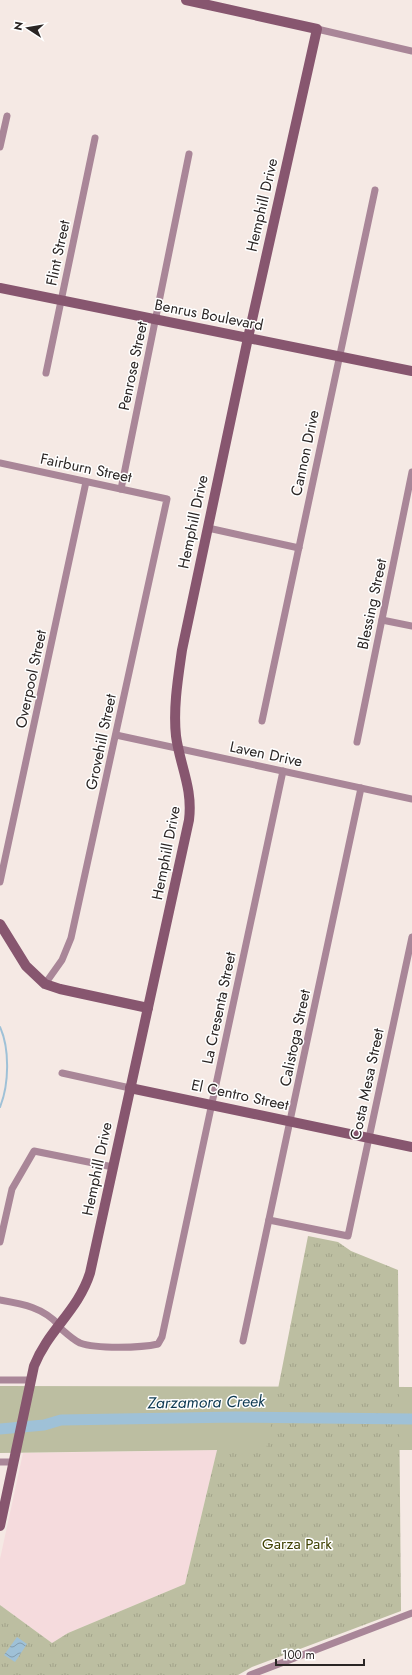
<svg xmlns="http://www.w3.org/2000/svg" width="412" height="1675" font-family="Jost,sans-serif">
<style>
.education{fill:#f5dbdd}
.green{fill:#bcbea1}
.park{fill:url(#park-tufts)}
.water{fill:url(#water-waves)}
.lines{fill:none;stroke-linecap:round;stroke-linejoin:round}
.stream{stroke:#9fc1d7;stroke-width:2}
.river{stroke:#9fc1d7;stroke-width:11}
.street{stroke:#a98698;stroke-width:7}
.secondary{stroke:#87566f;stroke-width:10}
.labels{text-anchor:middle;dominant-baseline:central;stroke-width:3;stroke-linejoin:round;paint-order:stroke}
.street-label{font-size:15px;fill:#2a2524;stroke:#fff}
.park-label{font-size:15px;fill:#3e4000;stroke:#fff}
.water-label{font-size:16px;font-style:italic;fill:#0c3850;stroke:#fff}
</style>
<defs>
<pattern id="park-tufts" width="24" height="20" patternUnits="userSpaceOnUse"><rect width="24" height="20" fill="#bcbea1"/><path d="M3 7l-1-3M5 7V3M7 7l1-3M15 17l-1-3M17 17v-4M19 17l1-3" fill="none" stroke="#a2a38a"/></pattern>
<pattern id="water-waves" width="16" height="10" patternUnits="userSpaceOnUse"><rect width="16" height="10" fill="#9fc1d7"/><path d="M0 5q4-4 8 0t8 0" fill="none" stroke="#829dae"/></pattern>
</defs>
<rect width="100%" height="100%" fill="#f5e9e4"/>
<path class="education" d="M217,1450L185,1584L68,1633L52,1643L0,1605V1559L23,1453Z"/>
<path class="green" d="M0,1386L412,1387V1450H217L0,1453Z"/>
<path class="park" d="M308,1236L338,1242L351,1251L398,1270L401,1611L252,1667L238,1675H0V1605L52,1643L68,1633L185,1584L217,1450H266Z"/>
<path class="water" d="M17,1637L27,1644L15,1662L4,1655Z"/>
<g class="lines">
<path class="stream" d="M0,1027C10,1049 9,1085 0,1107"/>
<path class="river" d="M0,1429L44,1425L61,1420L236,1417L412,1419"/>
<g class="street">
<path d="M317,29L412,51"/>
<path d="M0,147L7,116"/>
<path d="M46,373L95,138"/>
<path d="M0,463L167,499L71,938L62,960L45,984"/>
<path d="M121,489L189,154"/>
<path d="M208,528L299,548"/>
<path d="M382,620L412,626"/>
<path d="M262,721L375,190"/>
<path d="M116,735L412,799"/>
<path d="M357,742L412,472"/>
<path d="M0,882L86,482"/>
<path d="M62,1073L130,1088"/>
<path d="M269,1220L348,1236L412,937"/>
<path d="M0,1242L12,1189L34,1151L113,1167"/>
<path d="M0,1300C23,1304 42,1307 59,1325"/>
<path d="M58,1326C65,1332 72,1339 80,1343C96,1349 141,1348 158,1344L162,1337L283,771"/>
<path d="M243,1341L361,788"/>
<path d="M0,1380H31"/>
<path d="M0,1462H14"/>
<path d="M250,1675L412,1613"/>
</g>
<g class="secondary">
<path d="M0,288L412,371"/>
<path d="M0,924L26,966L45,984L60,989L148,1008"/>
<path d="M130,1088L412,1147"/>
<path d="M0,1526L34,1366C48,1330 78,1311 90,1273L189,820C193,788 180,766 176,736C173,708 178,678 182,650L248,338L317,29L186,0"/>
</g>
</g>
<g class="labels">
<g class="street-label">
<text transform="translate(262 205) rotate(-77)">Hemphill Drive</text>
<text transform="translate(58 253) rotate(-78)">Flint Street</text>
<text transform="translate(209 315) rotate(11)">Benrus Boulevard</text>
<text transform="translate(133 366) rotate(-78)">Penrose Street</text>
<text transform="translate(305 453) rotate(-78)">Cannon Drive</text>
<text transform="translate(86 468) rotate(12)">Fairburn Street</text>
<text transform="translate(193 522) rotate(-78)">Hemphill Drive</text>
<text transform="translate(372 604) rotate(-78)">Blessing Street</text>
<text transform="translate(31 679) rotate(-78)">Overpool Street</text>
<text transform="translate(101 742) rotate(-78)">Grovehill Street</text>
<text transform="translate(266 754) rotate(12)">Laven Drive</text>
<text transform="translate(166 853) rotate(-79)">Hemphill Drive</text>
<text transform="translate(219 1008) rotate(-78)">La Cresenta Street</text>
<text transform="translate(295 1038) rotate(-78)">Calistoga Street</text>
<text transform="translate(367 1084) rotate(-78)">Costa Mesa Street</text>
<text transform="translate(240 1095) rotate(12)">El Centro Street</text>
<text transform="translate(97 1169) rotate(-78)">Hemphill Drive</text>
</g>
<g class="park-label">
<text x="297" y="1544">Garza Park</text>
</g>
<g class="water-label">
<text transform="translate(206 1402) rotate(-1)">Zarzamora Creek</text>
</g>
</g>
<g transform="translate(28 28) rotate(282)" stroke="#ffffff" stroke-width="3" paint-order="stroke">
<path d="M0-3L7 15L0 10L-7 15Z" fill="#2a2524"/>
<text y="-6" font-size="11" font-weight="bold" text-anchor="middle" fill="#2a2524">N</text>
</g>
<path d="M276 1659v6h88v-6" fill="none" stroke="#2a2524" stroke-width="2"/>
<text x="282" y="1659" font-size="12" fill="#2a2524" stroke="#ffffff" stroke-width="3" paint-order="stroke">100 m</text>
</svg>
